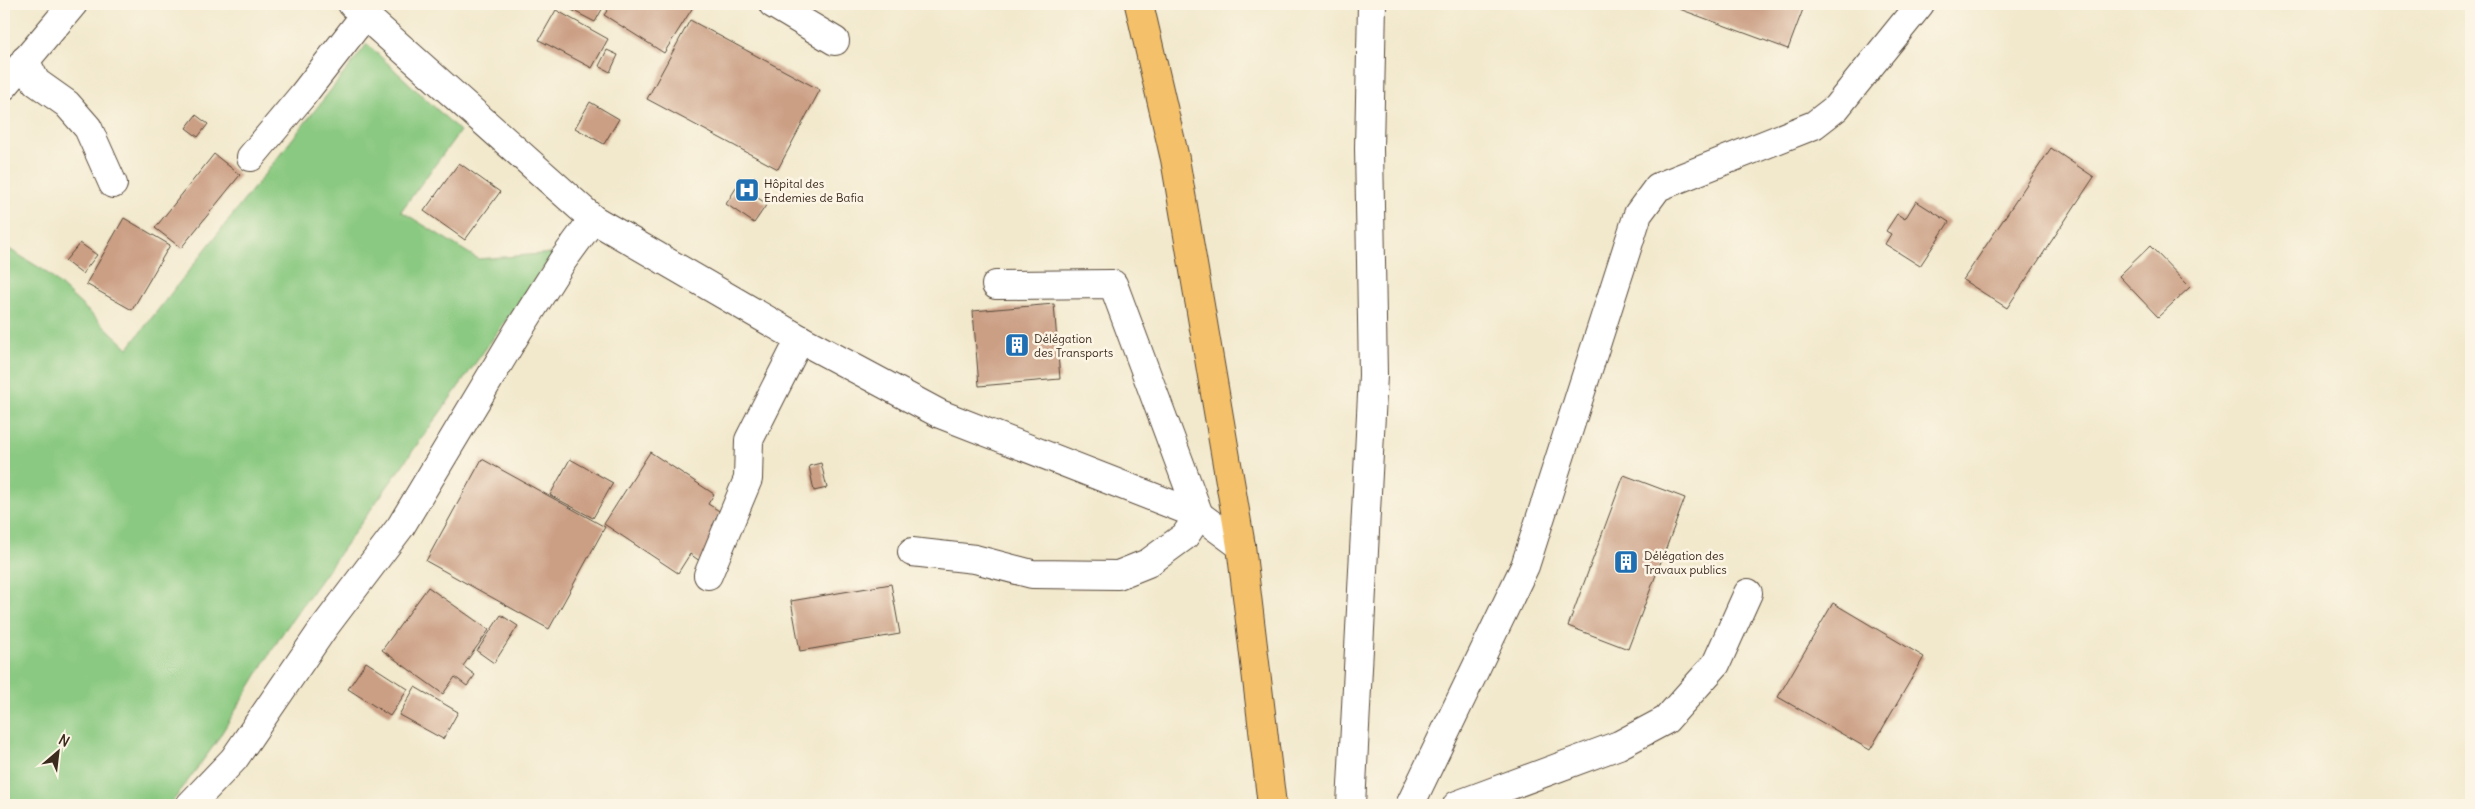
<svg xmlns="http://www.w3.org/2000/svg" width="2475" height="809" font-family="Delius,sans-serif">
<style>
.green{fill:#8ac981;stroke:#627a50}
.building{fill:#cb9f84}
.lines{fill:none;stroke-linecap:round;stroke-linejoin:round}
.minor-casing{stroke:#564738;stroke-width:30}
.major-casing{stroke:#564738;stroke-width:30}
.minor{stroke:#fff;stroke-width:28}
.major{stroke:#f4c16a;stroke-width:28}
.labels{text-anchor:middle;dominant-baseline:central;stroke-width:5;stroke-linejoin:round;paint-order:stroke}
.poi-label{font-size:12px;fill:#3b2a1e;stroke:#fcf5e5;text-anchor:start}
</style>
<rect width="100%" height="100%" fill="#fcf5e5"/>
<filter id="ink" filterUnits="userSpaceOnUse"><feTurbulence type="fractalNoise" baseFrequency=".02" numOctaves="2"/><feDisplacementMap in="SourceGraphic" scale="10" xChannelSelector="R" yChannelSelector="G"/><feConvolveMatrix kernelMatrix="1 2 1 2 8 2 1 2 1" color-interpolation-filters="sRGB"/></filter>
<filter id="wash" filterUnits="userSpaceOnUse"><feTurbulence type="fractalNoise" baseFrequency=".0096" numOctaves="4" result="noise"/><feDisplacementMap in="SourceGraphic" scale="20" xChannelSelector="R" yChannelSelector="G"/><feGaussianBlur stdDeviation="1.12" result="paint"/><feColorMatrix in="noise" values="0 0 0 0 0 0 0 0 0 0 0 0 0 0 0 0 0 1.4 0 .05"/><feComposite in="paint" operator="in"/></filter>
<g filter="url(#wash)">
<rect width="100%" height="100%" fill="#f2e9cd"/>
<path class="green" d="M367,44L460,131L401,211L478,259L554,253L282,634L215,744L170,805H4V246L45,271L128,348Z"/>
<g id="blocks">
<g class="building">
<path d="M560,4H605L595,22Z"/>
<path d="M612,4H695L664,53L604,15Z"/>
<path d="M1666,4H1805L1788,49Z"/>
<path d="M556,10L608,39L592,68L539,40Z"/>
<path d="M690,20L820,90L778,169L647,99Z"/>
<path d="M607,50L618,55L610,72L599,66Z"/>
<path d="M590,102L619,119L604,144L575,128Z"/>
<path d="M196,115L208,124L198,137L186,128Z"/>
<path d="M2051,148L2094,177L2007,308L1963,280Z"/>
<path d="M214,154L240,175L181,248L155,228Z"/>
<path d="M459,163L500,192L465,240L424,211Z"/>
<path d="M738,185L767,204L754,223L726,204Z"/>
<path d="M1916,201L1949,222L1920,266L1885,244L1891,234L1886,231L1897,214L1905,219Z"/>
<path d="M124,218L170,245L132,310L86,284Z"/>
<path d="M80,243L97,255L82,274L65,261Z"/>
<path d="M2150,246L2190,287L2158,317L2119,276Z"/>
<path d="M1054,304L1060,379L979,386L973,311Z"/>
<path d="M650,452L714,494L708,504L721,512L712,526L723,533L704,564L690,554L678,573L604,524Z"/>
<path d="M482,459L605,527L549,629L426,561Z"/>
<path d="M570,459L613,483L593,518L550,495Z"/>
<path d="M821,463L827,488L814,491L809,466Z"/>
<path d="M1624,475L1685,498L1628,649L1568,626Z"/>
<path d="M891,584L900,634L800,651L791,601Z"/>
<path d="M428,587L489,630L463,666L475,675L467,686L455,677L443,694L382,650Z"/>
<path d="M1833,603L1924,657L1870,750L1778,697Z"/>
<path d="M501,615L518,626L494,663L477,651Z"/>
<path d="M366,662L408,689L390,716L348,689Z"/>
<path d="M415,687L458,712L443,739L399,715Z"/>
</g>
</g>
</g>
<g filter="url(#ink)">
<use href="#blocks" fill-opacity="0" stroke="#564738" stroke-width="1"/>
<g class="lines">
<defs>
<g id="minor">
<path d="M352,4L593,219L800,339L940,414L1199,515L1241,546"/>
<path d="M773,4L835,41"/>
<path d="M25,60L36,82L67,104L88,128L113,184"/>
<path d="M4,86L73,4"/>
<path d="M251,157L302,96L365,15"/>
<path d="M912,552L975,559L1032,574L1118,575L1148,563L1185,536L1199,515L1113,284L996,285"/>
<path d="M708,575L748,479L749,440L800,339"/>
<path d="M190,805L234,759L323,629L401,526L518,331L563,260L593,219"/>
<path d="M1351,805L1373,375L1369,148L1372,4"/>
<path d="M1410,805L1525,566L1638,214L1658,187L1814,125L1836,108L1920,4"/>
<path d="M1457,805L1619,745L1666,720L1716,664L1748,593"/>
</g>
<path id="major" d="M1139,4L1175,159L1241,546L1272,805"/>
</defs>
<use href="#minor" class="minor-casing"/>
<use href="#major" class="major-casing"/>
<use href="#minor" class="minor"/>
<use href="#major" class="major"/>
</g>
</g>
<defs>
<symbol id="hospital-square" viewBox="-11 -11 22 22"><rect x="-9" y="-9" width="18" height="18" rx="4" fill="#1f6fb2" stroke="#fcf5e5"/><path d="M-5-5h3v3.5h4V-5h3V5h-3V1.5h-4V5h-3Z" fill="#fff"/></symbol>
<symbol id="building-square" viewBox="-11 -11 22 22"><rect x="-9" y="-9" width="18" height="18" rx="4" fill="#1f6fb2" stroke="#fcf5e5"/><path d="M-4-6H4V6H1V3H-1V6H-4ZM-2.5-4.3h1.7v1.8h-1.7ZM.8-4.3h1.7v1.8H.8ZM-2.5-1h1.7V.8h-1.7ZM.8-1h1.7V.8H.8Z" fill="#fff"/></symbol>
</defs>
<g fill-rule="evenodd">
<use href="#hospital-square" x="733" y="176" width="28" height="28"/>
<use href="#building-square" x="1003" y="331" width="28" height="28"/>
<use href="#building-square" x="1612" y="548" width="28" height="28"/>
</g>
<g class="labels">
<g class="poi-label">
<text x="764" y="183">Hôpital des<tspan x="764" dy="14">Endemies de Bafia</tspan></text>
<text x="1034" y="338">Délégation<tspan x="1034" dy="14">des Transports</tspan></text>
<text x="1644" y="555">Délégation des<tspan x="1644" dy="14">Travaux publics</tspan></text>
</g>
</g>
<rect width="2475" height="809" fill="none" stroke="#fcf5e5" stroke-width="20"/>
<g transform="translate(58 752) rotate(28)" stroke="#fcf5e5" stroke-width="4" paint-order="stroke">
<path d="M0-4L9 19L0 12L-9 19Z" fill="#3b2a1e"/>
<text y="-8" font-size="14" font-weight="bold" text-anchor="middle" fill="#3b2a1e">N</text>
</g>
</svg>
